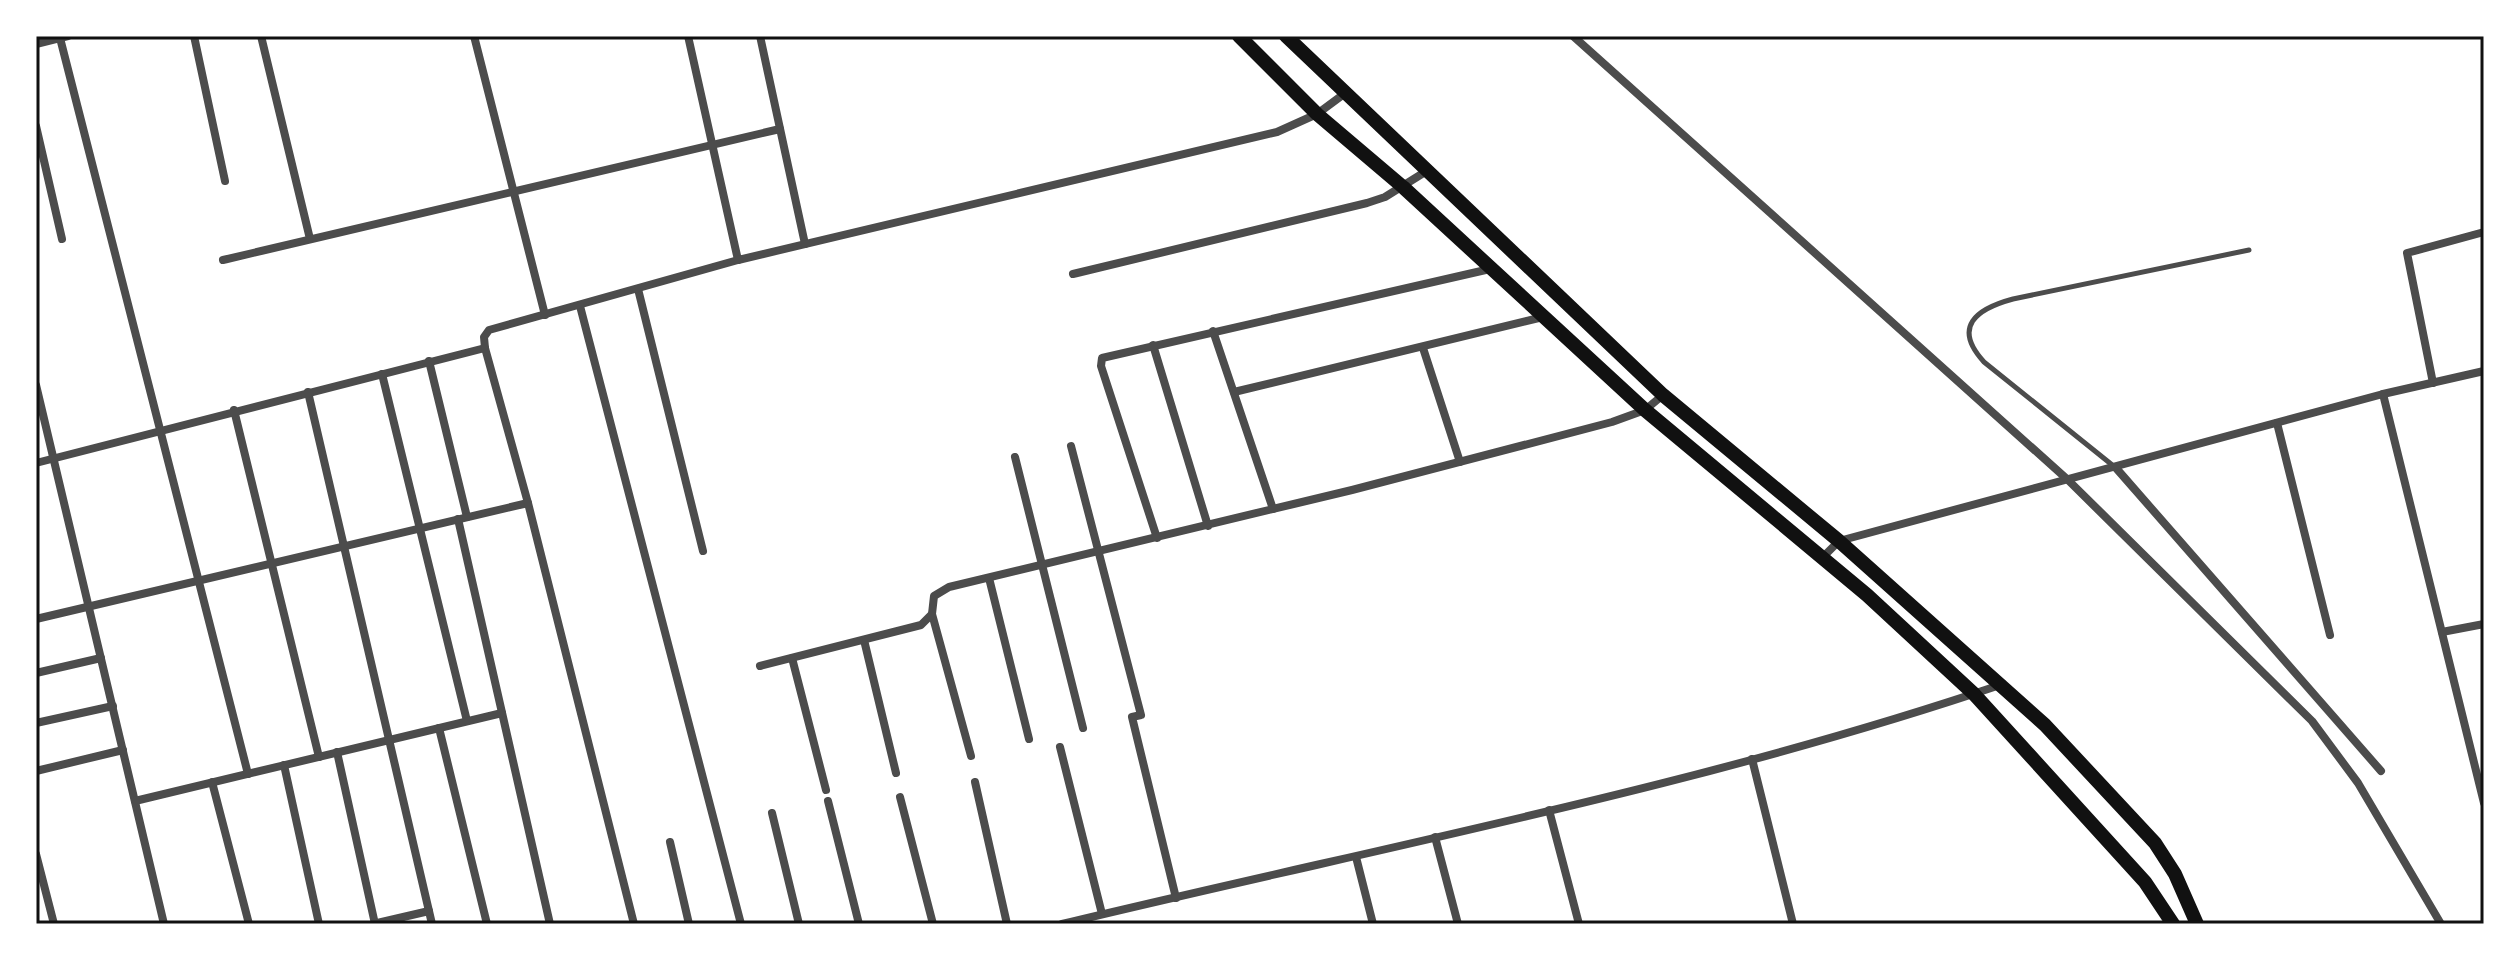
<svg xmlns="http://www.w3.org/2000/svg" width="2520" height="960" font-family="Montserrat,sans-serif">
<style>
.lines{fill:none;stroke-linecap:round;stroke-linejoin:round}
.service{stroke:#4c4c4c;stroke-width:5}
.minor{stroke:#4c4c4c;stroke-width:8}
.secondary{stroke:#111;stroke-width:14}
.neatline{fill:none;stroke:#111;stroke-width:3}
</style>
<rect width="100%" height="100%" fill="#fff"/>
<g class="lines">
<path class="service" d="M2116,468L1984,362C1952,327 1976,309 2013,299L2249,250"/>
<g class="minor">
<path d="M194,36L225,181"/>
<path d="M261,36L310,239"/>
<path d="M474,36L545,315"/>
<path d="M688,36L738,260"/>
<path d="M760,36L805,244"/>
<path d="M1573,36L2068,480L2312,721L2358,783L2441,924"/>
<path d="M60,38L248,774"/>
<path d="M36,44L68,36"/>
<path d="M36,126L62,239"/>
<path d="M223,260L780,129"/>
<path d="M1073,274L1367,203L1385,197L1425,172"/>
<path d="M638,289L703,551"/>
<path d="M580,306L741,924"/>
<path d="M1213,331L1273,509"/>
<path d="M1153,345L1208,526"/>
<path d="M1423,348L1460,462"/>
<path d="M429,361L467,517"/>
<path d="M382,374L467,721"/>
<path d="M2433,383L2407,253L2484,232"/>
<path d="M36,385L164,924"/>
<path d="M308,392L432,924"/>
<path d="M1234,392L1543,317"/>
<path d="M2383,394L2484,803"/>
<path d="M234,410L319,757"/>
<path d="M2277,423L2330,635"/>
<path d="M1071,446L1141,715L1132,717L1176,898"/>
<path d="M1015,457L1083,728"/>
<path d="M36,463L485,348"/>
<path d="M2116,468L2381,771"/>
<path d="M458,519L550,924"/>
<path d="M1157,538L1101,366L1102,358L1490,269"/>
<path d="M1822,558L1839,541L2383,394L2484,371"/>
<path d="M989,578L1029,739"/>
<path d="M932,614L971,756"/>
<path d="M36,619L528,503"/>
<path d="M2442,632L2484,624"/>
<path d="M864,640L896,773"/>
<path d="M792,658L826,790"/>
<path d="M760,666L921,625L932,614L934,596L949,587L1352,490L1612,422L1645,410L1663,395"/>
<path d="M36,673L101,658"/>
<path d="M36,723L113,706"/>
<path d="M439,728L487,924"/>
<path d="M1060,747L1102,914"/>
<path d="M337,752L375,924"/>
<path d="M1752,759L1793,924"/>
<path d="M284,765L319,924"/>
<path d="M36,771L123,750"/>
<path d="M212,782L249,924"/>
<path d="M975,782L1007,924"/>
<path d="M900,797L933,924"/>
<path d="M135,801L502,713"/>
<path d="M828,801L859,924"/>
<path d="M1549,810L1579,924"/>
<path d="M772,813L799,924"/>
<path d="M1435,837L1458,924"/>
<path d="M670,842L689,924"/>
<path d="M36,854L54,924"/>
<path d="M1356,857L1373,924"/>
<path d="M373,924L429,911"/>
<path d="M634,924L528,503L485,348L484,337L489,330L738,260L1277,132L1317,114L1344,94"/>
<path d="M1062,924C1376,848 1696,788 2003,684"/>
</g>
<g class="secondary">
<path d="M1239,36L1317,114L1403,187L1645,410L1867,595L1974,694L2145,882L2173,924"/>
<path d="M1286,36L1663,395L1839,541L2045,725L2155,843L2175,874L2197,924"/>
</g>
</g>
<rect width="2520" height="960" fill="none" stroke="#ffffff" stroke-width="76"/>
<rect x="38" y="38" width="2444" height="884" class="neatline"/>
</svg>
